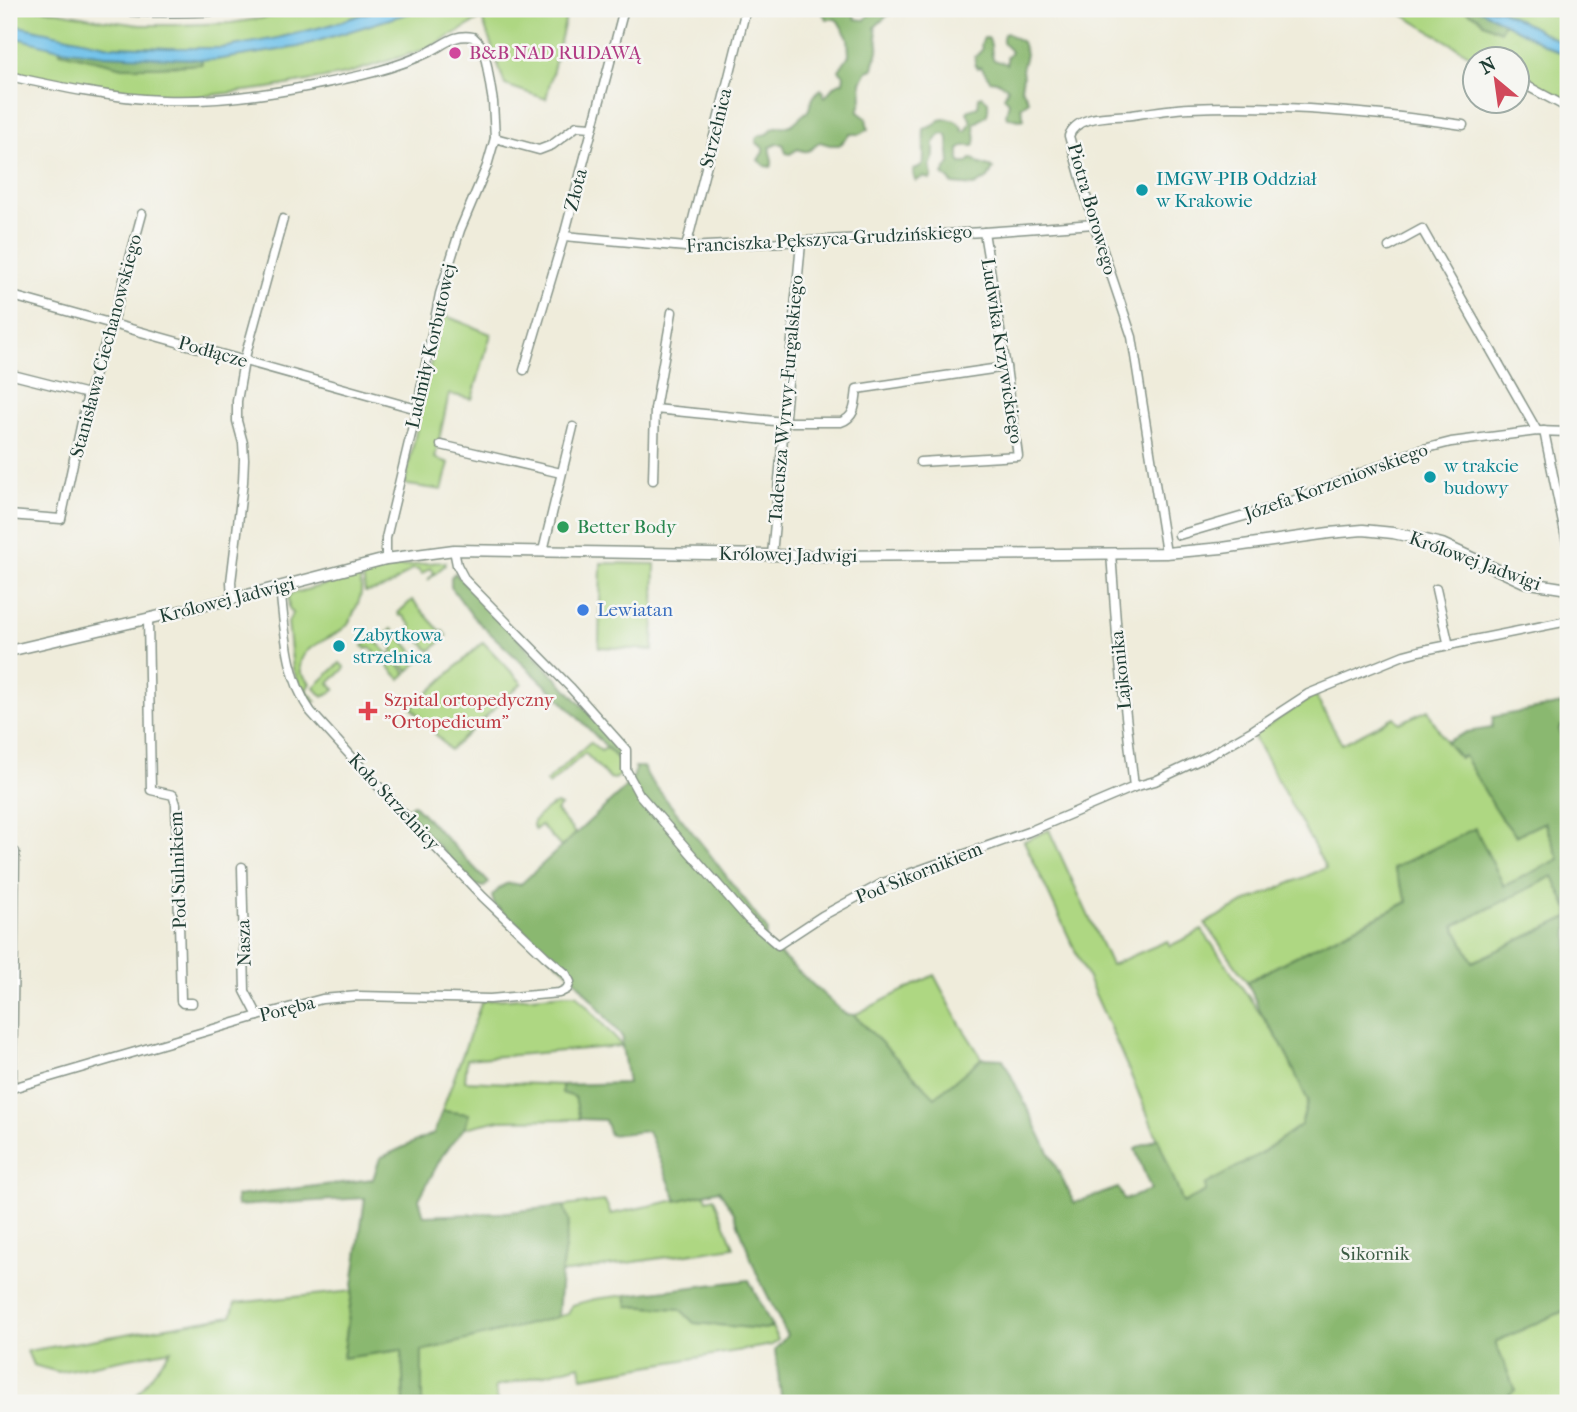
<svg xmlns="http://www.w3.org/2000/svg" width="1577" height="1412" font-family="'IM FELL French Canon',serif">
<style>
.green{fill:#aed782;stroke:#668a5b;stroke-width:2}
.forest{fill:#8ab870;stroke:#547a52;stroke-width:2}
.water{fill:#6ec1ea;stroke:#467f8f;stroke-width:2}
.lines{fill:none;stroke-linecap:round;stroke-linejoin:round}
.stream{stroke:#6ec1ea;stroke-width:2.5}
.minor-casing{stroke:#879488;stroke-width:11}
.tertiary-casing{stroke:#879488;stroke-width:13}
.minor{stroke:#fff;stroke-width:8}
.tertiary{stroke:#fff;stroke-width:10}
.hotel-dot{fill:#d1479c;stroke:#f6f6f2;stroke-width:2.5}
.culture-dot{fill:#0f9aa8;stroke:#f6f6f2;stroke-width:2.5}
.leisure-dot{fill:#2e9e5b;stroke:#f6f6f2;stroke-width:2.5}
.shop-dot{fill:#3f7fe0;stroke:#f6f6f2;stroke-width:2.5}
.health-dot{fill:#e0444e;stroke:#f6f6f2;stroke-width:2.5}
.labels{text-anchor:middle;dominant-baseline:central;stroke-width:5;stroke-linejoin:round;paint-order:stroke}
.hotel-label{font-size:19px;fill:#b23c85;stroke:#f6f6f2;text-anchor:start}
.street-label{font-size:19px;fill:#1f3d34;stroke:#f6f6f2}
.culture-label{font-size:19px;fill:#0d838f;stroke:#f6f6f2;text-anchor:start}
.leisure-label{font-size:19px;fill:#27864d;stroke:#f6f6f2;text-anchor:start}
.shop-label{font-size:19px;fill:#366cbe;stroke:#f6f6f2;text-anchor:start}
.health-label{font-size:19px;fill:#be3a42;stroke:#f6f6f2;text-anchor:start}
.park-label{font-size:19px;fill:#3c5c44;stroke:#f6f6f2}
</style>
<rect width="100%" height="100%" fill="#f6f6f2"/>
<filter id="ink" filterUnits="userSpaceOnUse"><feTurbulence type="fractalNoise" baseFrequency=".0143" numOctaves="2"/><feDisplacementMap in="SourceGraphic" scale="14" xChannelSelector="R" yChannelSelector="G"/><feConvolveMatrix kernelMatrix="1 2 1 2 8 2 1 2 1" color-interpolation-filters="sRGB"/></filter>
<filter id="wash" filterUnits="userSpaceOnUse"><feTurbulence type="fractalNoise" baseFrequency=".00686" numOctaves="4" result="noise"/><feDisplacementMap in="SourceGraphic" scale="28" xChannelSelector="R" yChannelSelector="G"/><feGaussianBlur stdDeviation="1.57" result="paint"/><feColorMatrix in="noise" values="0 0 0 0 0 0 0 0 0 0 0 0 0 0 0 0 0 1.4 0 .05"/><feComposite in="paint" operator="in"/></filter>
<g filter="url(#wash)">
<rect width="100%" height="100%" fill="#efecdb"/>
<g class="green">
<path d="M9,9H43L103,20L140,25H176L231,23L264,18L307,9H379L330,25L278,38L222,48H168L110,46L23,28L9,24Z"/>
<path d="M422,9H568L546,99L505,85L482,18L429,48L346,74L269,88L180,99L77,86L9,73V36L215,60L298,47Z"/>
<path d="M1393,9H1479L1568,57V99L1545,90L1518,75V60L1477,59Z"/>
<path d="M1499,9H1554L1568,16V46Z"/>
<path d="M441,314L491,334L472,399L449,394L435,458L449,463L442,490L408,485L405,483Z"/>
<path d="M438,562H445V565L428,580L434,573L430,568L422,574L418,570L412,569C395,582 388,590 365,592L363,574L398,567Z"/>
<path d="M601,563L655,564L653,650L599,647Z"/>
<path d="M360,575C360,581 362,586 361,592C361,598 351,621 346,626C332,641 294,645 301,673L310,683L306,690L316,701L309,704L293,670L288,622L293,613L289,608L288,597L291,594Z"/>
<path d="M412,600L441,632L443,631L447,636L430,651L410,629L412,626L402,615L400,616L398,613Z"/>
<path d="M392,629L421,660L408,671L391,653L394,649L383,637Z"/>
<path d="M372,637L406,673L400,679L370,647L366,649L363,646Z"/>
<path d="M483,642L522,683L450,750L412,708Z"/>
<path d="M340,663L345,668L329,683L335,689L323,697L314,687Z"/>
<path d="M1315,695L1342,744L1394,717L1399,723L1428,710C1436,728 1446,743 1460,758L1464,756L1499,815L1516,836L1544,822L1559,859L1504,887L1475,828L1409,901L1292,958L1247,982L1205,923L1250,900L1326,868L1253,735Z"/>
<path d="M590,742L601,751L607,748L621,762L623,773L615,779L609,778L585,753L549,785L546,782Z"/>
<path d="M557,804L561,806L556,811L575,833L561,847L541,825L535,830C534,828 533,827 533,825C533,818 551,805 557,804Z"/>
<path d="M1049,830L1111,965L1167,941L1170,946L1202,930L1282,1045L1308,1101L1301,1125L1206,1191L1183,1203C1136,1080 1080,960 1024,841Z"/>
<path d="M1553,876L1568,909V917L1473,962L1454,926Z"/>
<path d="M934,975L960,1024L982,1058L935,1098L854,1015Z"/>
<path d="M566,994H576L622,1046L467,1059L465,1081L562,1085V1093L575,1097L580,1119L500,1120L465,1128L469,1114L442,1111L482,1001Z"/>
<path d="M705,1194L707,1200L714,1198L734,1247L561,1273L568,1221L564,1206L605,1201L611,1214Z"/>
<path d="M352,1291L343,1357L402,1350L404,1403H131L171,1350L58,1372L33,1365L27,1351L231,1316L235,1303Z"/>
<path d="M626,1295L628,1306L681,1309L694,1323L764,1329L772,1327L778,1340L772,1345L582,1377L580,1365L495,1387L498,1403H422V1351L568,1314L572,1305L595,1299Z"/>
<path d="M1568,1309V1403H1498L1515,1390L1495,1342Z"/>
</g>
<g class="forest">
<path d="M872,9H892V11L875,27C876,31 879,47 878,51C876,58 874,61 873,69L867,71L861,82L862,99L858,112L866,118L868,129L860,134H850L839,145H830L820,142C812,148 809,155 798,149L790,154L786,153L783,144H777L770,147C768,154 775,160 771,167L765,166L758,160L763,152V148L756,142C756,134 762,135 768,134L773,128L780,126C793,129 797,118 808,111C811,103 813,94 821,89L824,92L823,95L825,97L834,86L843,82L844,75L839,70L849,55L848,38L838,21L835,19H827L823,14V11H846L854,13L855,19L865,20Z"/>
<path d="M1463,9H1479L1504,23L1500,31L1483,23L1478,17Z"/>
<path d="M1007,33L1022,42L1026,54L1022,70L1023,77L1021,87L1029,101L1021,107L1024,119C1017,122 1014,117 1007,118L1006,115L1009,102L1004,97L1008,88L996,81L990,80L981,67L978,68L975,65V57L982,50L981,44L984,38H988C994,45 989,52 994,60L1007,64V57L1011,52C1007,44 1000,47 1004,34Z"/>
<path d="M63,41L99,46L200,50L202,64L158,67H123L60,52Z"/>
<path d="M982,96L988,101C989,119 986,115 974,124C974,132 978,138 974,146C967,146 964,144 959,150V160L961,163H967L972,158L980,164L990,167L993,169L988,178L974,186L953,184L943,174L950,163L948,139L947,135L944,134L940,135L934,143V156L930,166L932,176L930,179L923,177L916,181L914,178L913,170C914,170 922,165 923,164C925,162 923,135 924,129L935,125L939,120C950,117 961,121 963,131H966L971,122L967,112L969,110L978,107L979,97Z"/>
<path d="M455,573L563,685L623,750V760L621,762L556,695L474,618L451,587V577Z"/>
<path d="M1568,703V720L1559,729L1568,749V909L1553,876L1454,926L1473,962L1568,917V1309L1495,1342L1515,1390L1498,1403H782L775,1350L787,1335L757,1274L734,1213L719,1190L677,1201L648,1131L610,1135L605,1120L580,1119L575,1097L562,1093V1085L628,1083L622,1046L623,1038L573,977L494,904L492,896C503,885 504,881 520,885L621,792L634,776L635,767H643L649,778L709,853L767,930L765,940L778,953L845,1014L854,1015L935,1097L982,1058L1003,1059L1074,1203L1118,1188L1124,1200L1151,1190L1135,1149L1158,1138L1183,1203L1206,1191L1205,1185L1263,1152L1301,1125L1308,1101L1282,1045L1261,1013L1247,982L1292,958L1408,902L1393,868L1475,828L1504,886L1559,859L1545,822L1516,836L1499,815L1464,756L1460,758L1446,742L1467,732L1492,728L1493,717Z"/>
<path d="M413,804L489,883L484,887L474,885L405,810Z"/>
<path d="M442,1111L469,1114L465,1127L442,1156L419,1199L424,1216L499,1213L564,1206L569,1221L561,1273L558,1317L422,1351V1403H404L402,1350L343,1358L365,1198L237,1206L236,1196L373,1179L380,1158L434,1133Z"/>
<path d="M749,1280L772,1327L764,1329L694,1323L680,1309L628,1306L626,1295Z"/>
</g>
<g class="water">
<path d="M379,9H422L298,47L215,60L105,55L55,48L9,36V24L110,46L168,48H222L278,38L330,25Z"/>
<path d="M1479,9H1499L1568,46V57Z"/>
</g>
<g class="lines">
<path class="stream" d="M1565,102L1568,98"/>
</g>
</g>
<g filter="url(#ink)">
<g class="lines">
<defs>
<g id="minor">
<path d="M103,9C151,15 198,13 246,9"/>
<path d="M9,76C59,87 111,98 162,100C210,102 264,95 311,86C351,78 393,70 429,52C445,44 455,33 473,37L483,47L487,66L493,102L495,138L487,166L460,230L440,294L417,409L386,538V559"/>
<path d="M1518,81L1568,108"/>
<path d="M495,138L539,150L552,145L577,126L592,127"/>
<path d="M564,236L686,247L984,232L1094,224"/>
<path d="M686,247L746,9"/>
<path d="M1389,247L1422,229L1537,431"/>
<path d="M9,295L417,409"/>
<path d="M524,370L564,236L624,9"/>
<path d="M9,374L88,394"/>
<path d="M655,409L785,422H841C856,417 855,403 857,389L1006,367"/>
<path d="M1544,431L1568,548"/>
<path d="M441,445L561,473"/>
<path d="M920,462L1018,456L1006,367L984,232"/>
<path d="M653,480L655,409L672,312"/>
<path d="M9,515L61,519L88,394L112,324L142,214"/>
<path d="M1179,535L1285,504L1416,451L1451,442L1537,431L1568,432"/>
<path d="M454,550L457,565L465,580L570,687L626,750V770L639,794L748,919L778,945L822,916L883,883L1028,832L1134,787L1155,781L1210,755L1250,732L1308,694L1404,655L1419,651L1568,621"/>
<path d="M543,551L573,427"/>
<path d="M1111,553L1117,636L1134,787"/>
<path d="M1166,553L1132,337L1094,224L1069,136C1077,114 1112,117 1132,115C1151,112 1171,109 1190,108C1282,104 1372,112 1463,125"/>
<path d="M772,555L801,243"/>
<path d="M1436,589L1449,646"/>
<path d="M232,599L231,582L243,482L244,459L243,443L237,421V401L244,361L283,219"/>
<path d="M148,619L151,790L173,795L176,804L181,1001L183,1003H192"/>
<path d="M242,867L245,991L258,1016"/>
<path d="M12,1088L15,852"/>
<path d="M9,1089L258,1016L322,999L358,996L490,999L559,993L567,989L570,982L566,974L545,956L483,897L400,810L311,712C286,677 285,629 280,588"/>
</g>
<path id="tertiary" d="M9,651L232,599L386,559L454,550L829,556L1166,553L1222,548L1329,533L1363,530L1393,533L1426,540L1442,544L1524,582L1568,589"/>
</defs>
<use href="#minor" class="minor-casing"/>
<use href="#tertiary" class="tertiary-casing"/>
<use href="#minor" class="minor"/>
<use href="#tertiary" class="tertiary"/>
</g>
</g>
<circle class="hotel-dot" cx="455" cy="53" r="7"/>
<g class="culture-dot">
<circle cx="1142" cy="190" r="7"/>
<circle cx="1430" cy="477" r="7"/>
<circle cx="339" cy="646" r="7"/>
</g>
<circle class="leisure-dot" cx="563" cy="527" r="7"/>
<circle class="shop-dot" cx="583" cy="610" r="7"/>
<path class="health-dot" d="M364.5 700.5h7v7h7v7h-7v7h-7v-7h-7v-7h7z"/>
<g class="labels">
<g class="hotel-label">
<text x="469" y="53">B&amp;B NAD RUDAWĄ</text>
</g>
<g class="street-label">
<text transform="translate(716 128) rotate(-76)">Strzelnica</text>
<text transform="translate(576 190) rotate(-76)">Złota</text>
<text transform="translate(1092 209) rotate(74)">Piotra Borowego</text>
<text transform="translate(829 239) rotate(-3)">Franciszka Pększyca-Grudzińskiego</text>
<text transform="translate(106 346) rotate(-75)">Stanisława Ciechanowskiego</text>
<text transform="translate(431 346) rotate(-77)">Ludmiły Korbutowej</text>
<text transform="translate(1002 351) rotate(81)">Ludwika Krzywickiego</text>
<text transform="translate(213 352) rotate(16)">Podłącze</text>
<text transform="translate(786 399) rotate(-85)">Tadeusza Wyrwy-Furgalskiego</text>
<text transform="translate(1336 482) rotate(-20)">Józefa Korzeniowskiego</text>
<text transform="translate(788 555) rotate(1)">Królowej Jadwigi</text>
<text transform="translate(1475 561) rotate(20)">Królowej Jadwigi</text>
<text transform="translate(227 600) rotate(-14)">Królowej Jadwigi</text>
<text transform="translate(1121 670) rotate(-96)">Lajkonika</text>
<text transform="translate(394 802) rotate(47)">Koło Strzelnicy</text>
<text transform="translate(178 870) rotate(-92)">Pod Sulnikiem</text>
<text transform="translate(919 873) rotate(-22)">Pod Sikornikiem</text>
<text transform="translate(244 943) rotate(-92)">Nasza</text>
<text transform="translate(287 1009) rotate(-14)">Poręba</text>
</g>
<g class="culture-label">
<text x="1156" y="179">IMGW-PIB Oddział<tspan x="1156" dy="22">w Krakowie</tspan></text>
<text x="1444" y="466">w trakcie<tspan x="1444" dy="22">budowy</tspan></text>
<text x="353" y="635">Zabytkowa<tspan x="353" dy="22">strzelnica</tspan></text>
</g>
<g class="leisure-label">
<text x="577" y="527">Better Body</text>
</g>
<g class="shop-label">
<text x="597" y="610">Lewiatan</text>
</g>
<g class="health-label">
<text x="384" y="700">Szpital ortopedyczny<tspan x="384" dy="22">"Ortopedicum"</tspan></text>
</g>
<g class="park-label">
<text x="1375" y="1254">Sikornik</text>
</g>
</g>
<rect width="1577" height="1412" fill="none" stroke="#f6f6f2" stroke-width="35"/>
<g transform="translate(1496 80) rotate(331)"><circle r="33" fill="#f6f6f2" stroke="#a0aca6" stroke-width="2"/>
<path d="M0-5L12 26L0 18L-12 26Z" fill="#d1495b"/>
<text y="-10" font-size="19" font-weight="bold" text-anchor="middle" fill="#1f3d34">N</text>
</g>
</svg>
